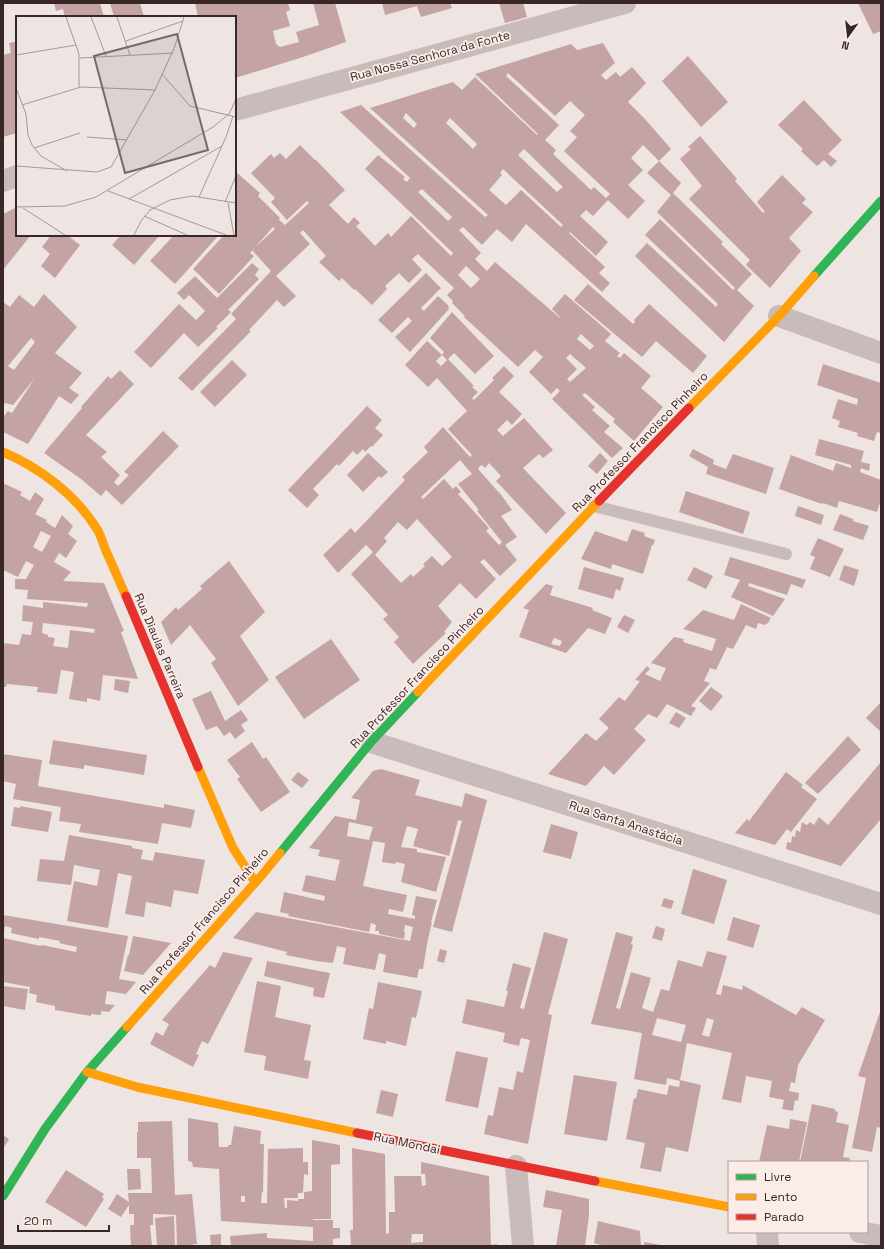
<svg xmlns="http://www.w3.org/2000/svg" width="884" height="1249" font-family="'Space Grotesk',sans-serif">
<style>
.building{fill:#c4a3a4;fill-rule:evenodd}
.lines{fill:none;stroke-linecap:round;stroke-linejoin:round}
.lane{stroke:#c8bbba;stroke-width:12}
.street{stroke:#c8bbba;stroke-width:22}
.fast{stroke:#30b455;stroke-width:9}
.slow{stroke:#ff9f0a;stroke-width:9}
.jam{stroke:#e5322d;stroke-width:9}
.labels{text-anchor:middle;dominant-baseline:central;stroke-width:3.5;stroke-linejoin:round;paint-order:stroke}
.street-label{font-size:12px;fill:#392728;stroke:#fbece8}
.inset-road{fill:none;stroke:#a69897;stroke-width:1}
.view{fill:#786969;fill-opacity:0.15;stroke:#786969;stroke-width:2}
.inset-edge{fill:none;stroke:#392728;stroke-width:2}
</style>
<rect width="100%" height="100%" fill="#eee4e1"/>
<g class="building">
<path d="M54,3H100L104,17H65L63,9L56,11Z"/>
<path d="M110,3H140L144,17H114Z"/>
<path d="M195,3H288L290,10L286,12L290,26L273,31L276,44L280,47L299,42L296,32L319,25L313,3H335L346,42L303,57L235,78V17H198Z"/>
<path d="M382,3H450L452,8L421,17L417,6L385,15Z"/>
<path d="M499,3H523L527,17L505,23Z"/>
<path d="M858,3H881V31L873,34Z"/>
<path d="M17,41V126H16L17,133L3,137V55L11,53L9,43Z"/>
<path d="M603,43L615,63L601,75L606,80L616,72L620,77L632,67L646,83L628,102L645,119L671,149L659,161L643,145L631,158L643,170L628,185L645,201L628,219L608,200L593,216L586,210L580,216L608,242L596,256L570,232L569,233L605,267L599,273L610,283L602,292L526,224L512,242L497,229L482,245L463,227L459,230L481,253L475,259L487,271L495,262L560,318H561L552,309L565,294L611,334L605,341L620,353L617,356L620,358L624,353L651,376L641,388L663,407L634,441L613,422L615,419L585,393L582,395L595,407L592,410L610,426L604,432L623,448L612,458L552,399L560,391L557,388L551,394L529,372L543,357L535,350L518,367L464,317L465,316L452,303L453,301L447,295L454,288L418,254L412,259L422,270L409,283L399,273L385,286L387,289L372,305L355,289L354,290L342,278L339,281L319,262L326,256L303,230L300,233L310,244L276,276L296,296L295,297L284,307L277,300L249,330L251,331L192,391L178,378L236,319L231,314L271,271L252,250L275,229L273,227L250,253L254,256L219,294L193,269L224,235H235V171L260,193L258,196L280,218L279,220L285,225L309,203L307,201L287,220L271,202L275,198L251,173L271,154L274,158L280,153L286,159L300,145L315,160V159L345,190L329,205L348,224L354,217L360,223L356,226L375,246L388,233L391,237L411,216L451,256L453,253L365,169L378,155L405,177L403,179L407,182L410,178L340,112L361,105L485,217L488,215L370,108L453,82L462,90L475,77L537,135L538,134L475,74L571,44L577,50ZM508,73L555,116L570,101L585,115L570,131L577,137L564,151L610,194L606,198L594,187L591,190L553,154L556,150L545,140L559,125L506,76ZM406,113L417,124L414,128L403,118ZM450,118L477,144L473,149L446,123ZM524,149L563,187L557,192L518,155ZM503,169L563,225L561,227L521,190L506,205L489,190L502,175L500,173ZM422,189L452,217L448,221L418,192ZM466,266L480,279L471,288L458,275ZM581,334L594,346L590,350L577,339ZM570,354L586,368L570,382L567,379L577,369L566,358Z"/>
<path d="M688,56L728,102L701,127L662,81Z"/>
<path d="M804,100L842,140L828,154L837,161L831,167L824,160L817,166L801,151L803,149L778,125Z"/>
<path d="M700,136L737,179L735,181L763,213L765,212L757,202L782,175L806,199L802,203L813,212L789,238L801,251L770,288L746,265L750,260L689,199L702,186L680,159L691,149L688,147Z"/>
<path d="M659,161L681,183L673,193L723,242L721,244L752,274L737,290L754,306L724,342L635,256L647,243L716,307L718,304L645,235L660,219L733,290L735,288L657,212L671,195L647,173Z"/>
<path d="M17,207V235H31L3,270V214Z"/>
<path d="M51,235H67L80,245L55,278L41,266L50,254L42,247Z"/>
<path d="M121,235H160L134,265L112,245Z"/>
<path d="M174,235H219L175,284L150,261Z"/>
<path d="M252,263L259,269L255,275L259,279L228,310L231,312L216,327L218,328L198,347L184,333L151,368L134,352L179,304L196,320L205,311L189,295L184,300L177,293L195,276L217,298Z"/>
<path d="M426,273L441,288L421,308L424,311L438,296L449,306L448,307L449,309L410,352L395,337L412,321L408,317L392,333L378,320Z"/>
<path d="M588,284L633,324L635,322L634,320L649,304L707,356L693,373L656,341L642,357L574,300Z"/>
<path d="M44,294L77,327L55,353L82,373L69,388L79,395L71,404L59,396L28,444L3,432V417L8,411L12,413L35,378L13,405L5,403L3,407V302L10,307L19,295L34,307ZM31,338L35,342L14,370L8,366Z"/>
<path d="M452,312L494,356L475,374L454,353L448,359L474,386L472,387L478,392L472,398L474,400L494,380L492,378L504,366L514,376L499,392L522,414L512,425L507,420L497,430L503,436L524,418L553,450L543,458L539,454L523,468L566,513L546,534L496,481L501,476L489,463L485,468L482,465L479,467L478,469L502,496L512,510L501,516L517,537L505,545L517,560L500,576L484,559L480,562L496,579L476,599L460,583L438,606L452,622L444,632L446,633L413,664L394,642L399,637L383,619L388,615L351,574L373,552L366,545L338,573L323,555L351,528L355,533L405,480L402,477L428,452L424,447L443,427L470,457L472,455L448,429L467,411L437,378L428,387L405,365L427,341L442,355L444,352L430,338ZM442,355L447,360L441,366L436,361ZM460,460L472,474L458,484L479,510L477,511L502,542L499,545L486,531L489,528L458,494L461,492L456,486L453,489L444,479L423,499L421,497ZM417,519L452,557L442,566L432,556L423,564L425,566L413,577L411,574L401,583L375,555L387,541L384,538L398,522L407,530Z"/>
<path d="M232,360L247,375L215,407L200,392Z"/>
<path d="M823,364L881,383V433L877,432L874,441L857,436L858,433L838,427L840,421L832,418L838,399L857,405L858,399L817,385Z"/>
<path d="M120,370L134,384L86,435L107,452L101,457L120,475L114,482L118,486L129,475L124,472L163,431L179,446L122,505L106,490L101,496L81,479L44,453L82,408L81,407L108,376L111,379Z"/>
<path d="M367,406L382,420L375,428L383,435L372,447L371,446L365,452L363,449L357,455L353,451L339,466L337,464L313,489L319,495L307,508L288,490Z"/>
<path d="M819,439L864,451L861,462L870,464L869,471L861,468L860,472L881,480V499L877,512L839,501L837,508L823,503L822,504L779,489L791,455L833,471L836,463L851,468V465L815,455Z"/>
<path d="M693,449L714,460L713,464L726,469L733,454L774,468L766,494L706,474L708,467L689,456Z"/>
<path d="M368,453L388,472L381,478L379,476L363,492L347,475Z"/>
<path d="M600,453L608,461L597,474L588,466Z"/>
<path d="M3,483L22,492L20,495L30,501L35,492L44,499L35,514L47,520L46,522L55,528L62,515L73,526L68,534L77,541L66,558L59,553L54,562L71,572L63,581L104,583L124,631L121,632L138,679L103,675L100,701L87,698V702L69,699L74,672L61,670L57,694L37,692L38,687L7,684L6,687H3V643L19,645L22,634L31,635L33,622L22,621L23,605L43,608V602L87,607L88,603L27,599L28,590L15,589V579H26L34,565L26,561L18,577L3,570ZM41,531L51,536L42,552L33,547ZM43,623L70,626L95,629L94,633L70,630L68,648L53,646L55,638L48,637V635L42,633Z"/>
<path d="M686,491L750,512L743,534L679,512Z"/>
<path d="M798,506L824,515L821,525L795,516Z"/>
<path d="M840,514L853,519V521L869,526L863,540L833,530Z"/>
<path d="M632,529L645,533L644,536L655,540L653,545H652L643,574L612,564L611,569L581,559L595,531L627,542Z"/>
<path d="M818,538L844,549L830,577L810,569L815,557L810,555Z"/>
<path d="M730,557L806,580L802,588L791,584L787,595L749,583L748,586L785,599L773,616L731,597L740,580L724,575Z"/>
<path d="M229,561L265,612L240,636L269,680L238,706L211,663L216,659L190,625L171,645L161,622L176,607L178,610L202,589L200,586Z"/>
<path d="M844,565L859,570L854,586L839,580Z"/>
<path d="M584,567L624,578L620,591L616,589L613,599L578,589Z"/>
<path d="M694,567L713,576L706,589L687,580Z"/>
<path d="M546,584L553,586L550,595L593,608L592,610L612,618L605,634L588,628L566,653L519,637L529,610L523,608ZM554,638L562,641L560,646L551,644Z"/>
<path d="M741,604L771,618L768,623L764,625L758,623L756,629L746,625L733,649L727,647L716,670L710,668L704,681L710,683L691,706L696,708L691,716L667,704L657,718L648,714L634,729L646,740L614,775L604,766L586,786L548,774L586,733L596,741L609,728L599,719L619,697L625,701L640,681L635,680L647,666L650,669L645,674L660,681L666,668L651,663L674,637L684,639L683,642L712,651L716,639L683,629L703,610L734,620Z"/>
<path d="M624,615L635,620L628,633L617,627Z"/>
<path d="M331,639L360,680L304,719L275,677Z"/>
<path d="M115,679L130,681L128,693L114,690Z"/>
<path d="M711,687L723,696L711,711L699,701Z"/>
<path d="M211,691L225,721L241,710L248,720L241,725L245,731L235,739L230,732L224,736L217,726L206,730L192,699Z"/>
<path d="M881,702V732L866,718Z"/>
<path d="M676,712L686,718L679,728L669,723Z"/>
<path d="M848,736L861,750L818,794L805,783Z"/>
<path d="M53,740L147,755L144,775L84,765V769L49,764Z"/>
<path d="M252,742L263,759L266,757L290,792L261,812L237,779L240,777L227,760Z"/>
<path d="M3,754L42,760L38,786L164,808V804L195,810L191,828L162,823L158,844L79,832L81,824L59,821L61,807L13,799L16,784L3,781Z"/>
<path d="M881,762V819L841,866L786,849L787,842L791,843L792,836L795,837L796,830L800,832L802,822L807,825L810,822L814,825L819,817L828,825Z"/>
<path d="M381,769L420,780L415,795L462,807L465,793L487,800L452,932L433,927L462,821L458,820L449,856L413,846L418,829L407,826L401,847L417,849V852L446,857L436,892L401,882L405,864L396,862L395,864L382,862L385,843L373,841L363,886L407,895L403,912L389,909L388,914L415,919V916L412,915L416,896L437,900L431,922H432L427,944L423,969H419L417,978L383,972L386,955L379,953L375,970L343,964L346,948L337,946L333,963L316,961L286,955L287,952L233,938L256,912L410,941L413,927L405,925L404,932L405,933L404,939L379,934V931H375L376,925L371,923L369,932L288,916L289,914L280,912L284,892L324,901L325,896L302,891L306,875L335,881L340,860L318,856L320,850L309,848L335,816L356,820L360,800L351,798L373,771ZM349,822L373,827L369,840L347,836Z"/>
<path d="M298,772L309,780L302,788L291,780Z"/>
<path d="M786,772L803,785L801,787L817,799L791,832L787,829L775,845L735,833L747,819L749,821Z"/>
<path d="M20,806L52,812L48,832L11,826L14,807L20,808Z"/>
<path d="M551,824L578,832L571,859L543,852Z"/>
<path d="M69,835L132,846V848L143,850L141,859L153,861L155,852L205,860L198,894L174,890L171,907L146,902L144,917L125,914L132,876L118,873L108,928L67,921L74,881L97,886L100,870L74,865L71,885L37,881L40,859L64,861Z"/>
<path d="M693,869L727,880L714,924L681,914Z"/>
<path d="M664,898L674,901L671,909L661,906Z"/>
<path d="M3,915L128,936L119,979L136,982L126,994L107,991L105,1004L115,1005L109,1012L101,1011V1015L91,1014V1016L55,1010V1006L36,1002L37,995L29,993L30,987L3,982V938L41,946L42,945L76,952L77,947L59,943L60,941L39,937V939L11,933L12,928L5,926L3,935Z"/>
<path d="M733,917L760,925L753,948L727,940Z"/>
<path d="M656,926L665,929L662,941L652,938Z"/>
<path d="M544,932L568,939L548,1014L552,1015L528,1144L484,1134L488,1115L493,1116L499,1087L513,1090L517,1071L523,1073L530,1040L521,1038L519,1046L503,1042L505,1033L462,1023L467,999L504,1007L508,991H506L513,963L531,968L520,1008L524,1009Z"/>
<path d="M616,932L633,937L631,944L633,945L616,1008L620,1009L631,972L651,978L642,1008L653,1012L661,989L669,991L678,960L702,967L707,951L727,956L716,994L721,995L723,985L742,990L743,985L796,1015L802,1007L825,1020L798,1065L795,1083L791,1082L789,1091L799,1093L798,1101L795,1100L793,1111L782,1109L784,1100L769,1097L772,1081L746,1076L741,1103L722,1099L732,1053L687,1043L680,1080L701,1085L688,1152L666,1147L661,1172L640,1168L645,1143L626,1139L634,1098L636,1099L638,1089L667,1095L669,1085L679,1087L680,1081L667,1078L666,1085L634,1079L642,1033L591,1024ZM657,1018L686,1025L681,1042L652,1035ZM707,1018L714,1020L709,1037L702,1035Z"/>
<path d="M133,936L171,943L143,975L124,971L128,955H129Z"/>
<path d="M440,949L447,951L444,963L437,961Z"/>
<path d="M223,952L253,958L208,1044L202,1041L196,1054L199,1055L193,1067L150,1044L156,1032L163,1036L169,1024L162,1020L210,965L215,968Z"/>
<path d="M267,961L330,973L324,998L313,996L314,988L264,976Z"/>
<path d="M257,981L281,986L275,1017L311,1025L304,1060L311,1061L308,1079L264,1070L266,1056L244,1052Z"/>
<path d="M378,982L422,991L416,1018L412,1017L406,1046L386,1041V1044L363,1039L369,1008L373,1009Z"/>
<path d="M3,986L28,989L25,1010L3,1006Z"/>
<path d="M881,1009V1128L877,1127L872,1152L852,1148L866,1078L858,1076Z"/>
<path d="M456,1051L488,1058L478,1108L445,1101Z"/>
<path d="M574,1075L617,1082L607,1141L564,1134Z"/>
<path d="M381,1090L398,1094L393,1117L376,1113Z"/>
<path d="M812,1104L835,1109V1111L838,1112L836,1122L849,1125L843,1157L850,1158L849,1162H800Z"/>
<path d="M188,1118L218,1123L219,1147H228V1145H231L234,1126L261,1131L260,1144H264L263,1192H262L261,1203H267L268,1149L303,1148V1162H308V1175L304,1174L303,1193H298V1198H284L285,1208H287V1200L298,1201V1199H304V1192L312,1191V1140L340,1145V1164L331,1165V1219H313V1220H333V1228H340V1238L333,1239V1246H231L230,1236L267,1233V1238L313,1241V1227L221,1221L219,1169L193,1167L192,1162L188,1161ZM241,1196H245V1202H241Z"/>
<path d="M790,1119L807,1122L799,1162H759L767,1125L789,1129Z"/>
<path d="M172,1121L175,1195L192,1194L197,1244H193V1246H177L176,1215L153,1214V1225H150L152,1246H131L130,1225H134V1214H129V1205L121,1217L108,1209L117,1194L129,1202L128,1193H152L151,1158H137V1132H138V1122Z"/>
<path d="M3,1135L9,1139L3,1149Z"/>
<path d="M352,1148L385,1154L386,1234L389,1233V1212H395L394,1176H421L422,1186L426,1185L425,1174H421V1162L489,1176L491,1245L497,1244V1246H351L350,1230H353ZM412,1234H423V1242L411,1243Z"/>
<path d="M127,1169H140L141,1189L128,1190Z"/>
<path d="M66,1170L104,1194L102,1197L104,1199L86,1227L45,1202Z"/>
<path d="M546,1190L589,1199V1215L585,1246H556L562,1210L543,1207Z"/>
<path d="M174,1216L175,1246H157L155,1218Z"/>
<path d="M598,1221L640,1231L641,1246H604L594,1243Z"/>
<path d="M221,1234V1246H211L210,1235Z"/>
<path d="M644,1242L661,1245V1246H644Z"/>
</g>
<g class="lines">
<path class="lane" d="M594,506L786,554"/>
<g class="street">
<path d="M235,110L625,3"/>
<path d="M3,181L17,176"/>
<path d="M779,316L881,353"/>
<path d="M371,742L881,904"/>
<path d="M516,1166L523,1246"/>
<path d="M767,1232L768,1246"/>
<path d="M860,1232L881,1236"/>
</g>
<g class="fast">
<path d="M814,276L881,201"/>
<path d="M280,853L371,742L418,692"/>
<path d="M3,1196L45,1129L87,1072L127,1027"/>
</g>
<g class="slow">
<path d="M689,408L779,316L814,276"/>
<path d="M3,452C40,468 75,494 97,529C101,535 103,544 106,551C113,566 119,581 126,596"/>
<path d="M418,692L599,501"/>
<path d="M198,767L233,848L255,882"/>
<path d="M127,1027L262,875L280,853"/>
<path d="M87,1072L137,1087L357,1133"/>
<path d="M595,1181L729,1207"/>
</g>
<g class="jam">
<path d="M599,501L689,408"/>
<path d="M126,596L198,767"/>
<path d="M357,1133L595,1181"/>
</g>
</g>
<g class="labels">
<g class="street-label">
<text transform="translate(430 56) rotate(-15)">Rua Nossa Senhora da Fonte</text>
<text transform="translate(640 442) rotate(-46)">Rua Professor Francisco Pinheiro</text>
<text transform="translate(160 646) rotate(67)">Rua Diaulas Parreira</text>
<text transform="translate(417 677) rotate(-47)">Rua Professor Francisco Pinheiro</text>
<text transform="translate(626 823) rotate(18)">Rua Santa Anastácia</text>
<text transform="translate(204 921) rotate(-49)">Rua Professor Francisco Pinheiro</text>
<text transform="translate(407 1143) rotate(12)">Rua Mondai</text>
</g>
</g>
<g transform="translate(16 16)">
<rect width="220" height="220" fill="#eee4e1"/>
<path class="inset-road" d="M50,1L63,38V71M75,1L90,40M101,1L114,39M110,25L167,5M0,39L60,29M64,42L157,37M146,58L174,90L220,101M0,72L10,98L12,119L16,129L25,140L51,155M6,89L65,71L139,74M71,121L111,124M18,132L64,117M0,150L81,156L95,151L139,74L159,30L168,1M92,175L210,219M183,181L210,121L217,100M113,183L206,130M209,186L220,160M212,187L218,219M0,191L49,190L80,181L197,111L213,98L220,83M7,192L49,219M128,200L171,219M118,219L125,205L134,194L154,184L176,180L220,187"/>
<path class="view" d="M161,18L192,134L109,157L78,40Z"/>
<rect width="220" height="220" class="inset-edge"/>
</g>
<rect width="884" height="1249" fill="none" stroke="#392728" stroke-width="8"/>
<rect x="728" y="1161" width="140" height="72" fill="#fbece8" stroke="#ad9d9b"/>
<rect x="736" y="1174" width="20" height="6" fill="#30b455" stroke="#ad9d9b"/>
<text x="764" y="1181" font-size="12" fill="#392728">Livre</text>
<rect x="736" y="1194" width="20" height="6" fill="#ff9f0a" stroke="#ad9d9b"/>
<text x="764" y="1201" font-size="12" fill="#392728">Lento</text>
<rect x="736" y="1214" width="20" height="6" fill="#e5322d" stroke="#ad9d9b"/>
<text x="764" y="1221" font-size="12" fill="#392728">Parado</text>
<g transform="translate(848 36) rotate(195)" stroke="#fbece8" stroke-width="3" paint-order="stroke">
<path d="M0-3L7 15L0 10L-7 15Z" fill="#392728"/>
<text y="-6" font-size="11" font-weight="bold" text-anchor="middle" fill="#392728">N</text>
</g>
<path d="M18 1225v6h91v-6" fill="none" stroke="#392728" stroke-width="2"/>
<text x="24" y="1225" font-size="12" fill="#392728" stroke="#fbece8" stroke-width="3" paint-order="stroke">20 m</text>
</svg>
